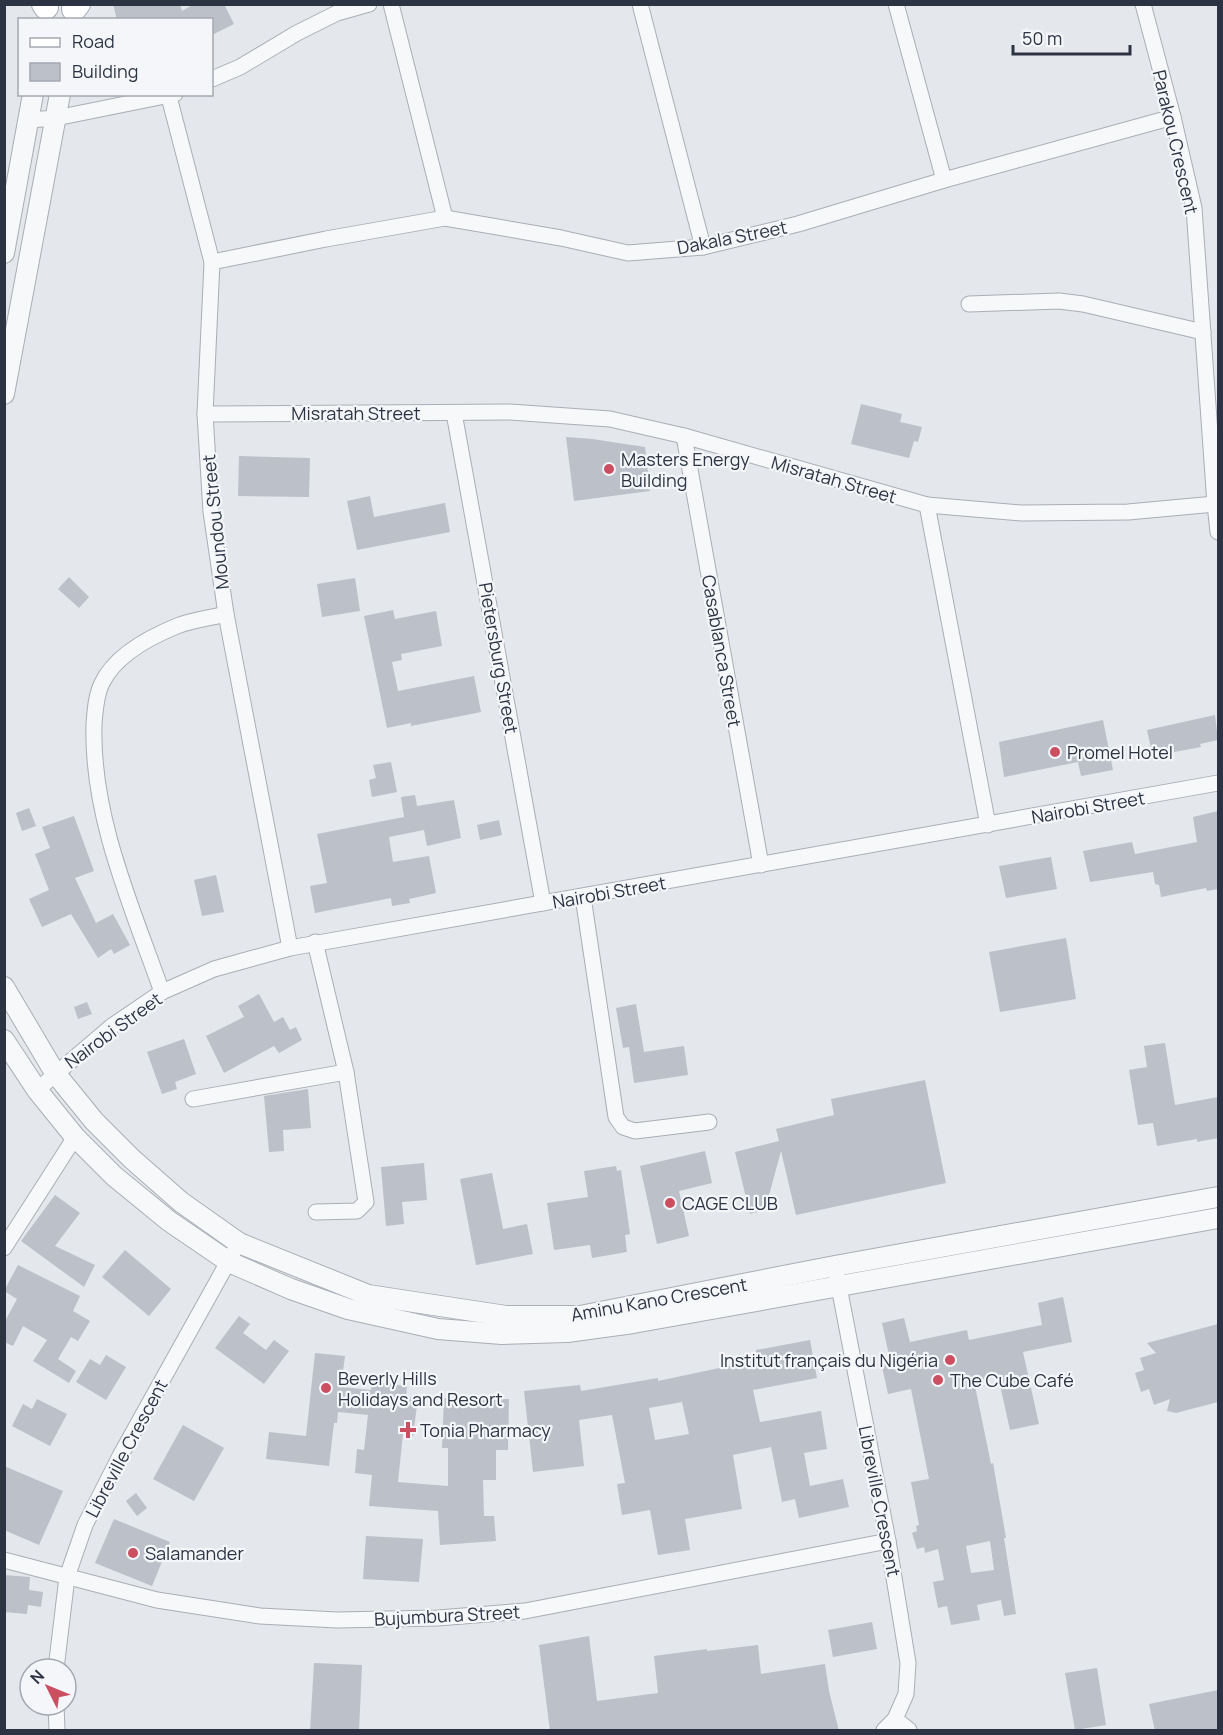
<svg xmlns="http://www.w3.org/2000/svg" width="1223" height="1735" font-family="Manrope,sans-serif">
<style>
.building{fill:#bbc0c9;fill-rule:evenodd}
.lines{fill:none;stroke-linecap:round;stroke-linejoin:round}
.minor-casing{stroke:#a9aeb6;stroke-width:17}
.tertiary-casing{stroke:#a9aeb6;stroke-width:22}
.primary-casing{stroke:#a4abb7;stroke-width:26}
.minor{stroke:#f7f8fa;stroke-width:15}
.tertiary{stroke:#f7f8fa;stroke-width:20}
.primary{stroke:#fff;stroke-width:24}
.poi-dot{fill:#cb4e61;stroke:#f4f6f9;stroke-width:2}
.labels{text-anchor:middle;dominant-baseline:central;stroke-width:4.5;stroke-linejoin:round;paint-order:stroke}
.street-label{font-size:18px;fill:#2c3444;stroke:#f4f6f9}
.poi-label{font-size:18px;fill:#2c3444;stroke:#f4f6f9;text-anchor:start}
</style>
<rect width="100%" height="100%" fill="#e4e7eb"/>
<g class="building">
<path d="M113,4H180L182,11L194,4H224L234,24L212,35V20H117Z"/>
<path d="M861,404L902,414L900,422L922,427L918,442L914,441L909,458L851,444Z"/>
<path d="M566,437L592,439L645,447L650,491L574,501Z"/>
<path d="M239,456L310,458L309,497L238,496Z"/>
<path d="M370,496L374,517L445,503L450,532L357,550L347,501Z"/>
<path d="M69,577L89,597L79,608L58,589Z"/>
<path d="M355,578L360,611L322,617L317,584Z"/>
<path d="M393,610L395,619L436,611L442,646L401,654L402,660L392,662L398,691L474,676L481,712L411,726V723L387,728L364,616Z"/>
<path d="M1215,715L1218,740L1200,744L1201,747L1169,753L1168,750L1152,753L1147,730Z"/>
<path d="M1103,720L1113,770L1081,776L1078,762L1004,777L999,742Z"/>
<path d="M391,762L397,792L372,797L369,780L376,778L373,765Z"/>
<path d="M415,795L417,806L454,800L461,838L427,846L424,830L389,837L393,862L429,856L436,893L409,899L410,903L392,906L391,898L315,913L310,886L327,883L317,834L404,817L401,797Z"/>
<path d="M29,808L36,826L22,831L16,813Z"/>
<path d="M1218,811V889L1207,891L1206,888L1161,897L1159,885L1155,884L1153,872L1090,882L1083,851L1132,842L1135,854L1197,842L1193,817Z"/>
<path d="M74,816L94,871L75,878L96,923L113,914L130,945L114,954L111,949L98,958L71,914L42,927L29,899L49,890L35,854L50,848L42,827Z"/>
<path d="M499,820L502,835L480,840L477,825Z"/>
<path d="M1051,857L1057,889L1006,898L999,866Z"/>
<path d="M216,875L224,912L202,916L194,880Z"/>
<path d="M1066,938L1076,999L1000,1012L989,952Z"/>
<path d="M259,994L274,1022L283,1017L290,1030L296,1027L302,1040L279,1053L274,1046L224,1073L206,1036L244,1017L238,1006Z"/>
<path d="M87,1002L92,1014L78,1019L74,1007Z"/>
<path d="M636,1004L644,1052L684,1046L688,1075L634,1083L629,1047L623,1048L616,1008Z"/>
<path d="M184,1039L196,1074L175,1082L177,1089L162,1094L147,1052Z"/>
<path d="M1165,1043L1175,1105L1218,1097V1138L1197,1142V1139L1157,1146L1153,1123L1138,1125L1129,1070L1147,1067L1144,1046Z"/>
<path d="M925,1080L946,1183L796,1215L781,1151L765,1210L750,1214L735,1152L779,1141L776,1129L834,1115L831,1099Z"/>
<path d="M308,1089L311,1128L283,1130L284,1151L269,1152L264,1096Z"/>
<path d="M705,1151L712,1183L679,1191L689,1236L657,1244L640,1166Z"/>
<path d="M424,1163L427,1200L402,1202L404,1224L386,1226L381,1167Z"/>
<path d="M616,1166L617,1171L621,1170L630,1234L625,1235L627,1252L592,1258L590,1245L554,1250L547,1203L588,1197L584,1171Z"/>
<path d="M492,1173L503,1229L527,1224L533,1254L476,1265L460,1179Z"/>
<path d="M55,1195L80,1213L55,1246L95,1265L84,1287L21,1241Z"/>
<path d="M125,1250L171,1289L149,1316L102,1277Z"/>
<path d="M18,1265L80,1296L73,1311L90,1321L78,1341L71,1337L58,1359L76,1371L69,1383L33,1361L47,1340L23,1326L13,1346L4,1342V1323L17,1299L4,1291Z"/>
<path d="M1063,1297L1072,1342L1023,1352L1039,1424L1010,1430L998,1376L974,1381L991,1464L993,1463L1006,1538H1004L1016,1614L1004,1616L1001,1600L977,1605L980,1620L951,1625L947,1606L938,1608L933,1582L944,1580L938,1549L925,1553L924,1547L917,1549L912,1533L917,1531L916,1526L919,1525L911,1482L929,1479L911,1389L888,1394L881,1362L890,1360L882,1323L904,1318L910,1342L967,1330L969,1340L1042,1325L1038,1303ZM990,1541L994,1570L971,1573L966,1546Z"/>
<path d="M239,1316L250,1324L243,1333L266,1350L274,1340L289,1351L264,1384L215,1348Z"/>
<path d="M1218,1324V1402L1176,1413L1167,1411L1170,1399L1154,1405L1149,1389L1141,1392L1135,1373L1144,1370L1140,1358L1156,1353L1147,1343Z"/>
<path d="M810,1340L817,1378L753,1390L760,1422L821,1411L827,1449L804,1453L810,1486L843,1479L849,1507L799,1518L795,1499L782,1502L771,1447L733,1455L742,1509L685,1519L690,1550L658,1555L650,1510L622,1515L617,1484L625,1483L612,1415L579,1420L584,1466L533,1472L524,1391L580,1385L581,1391L658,1378V1381L757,1360L756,1350ZM682,1402L689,1434L655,1440L649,1408Z"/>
<path d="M315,1353L345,1356L341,1387L371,1390L372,1382L407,1386L406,1397L418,1398L413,1436L403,1434L398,1482L448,1486V1448H442L444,1398L474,1400L509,1399L508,1450H496V1480H483L484,1516H494L496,1541L440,1545L438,1511L369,1506L372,1475L355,1473L357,1449L364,1450L368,1415L338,1412L337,1423H334L329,1466L266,1459L269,1432L306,1436Z"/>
<path d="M106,1355L126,1367L106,1400L76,1382L90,1359L100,1365Z"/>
<path d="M37,1399L67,1414L50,1446L12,1426L23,1404L32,1409Z"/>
<path d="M183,1425L224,1448L194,1501L153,1479Z"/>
<path d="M4,1466L63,1491L39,1545L4,1530Z"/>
<path d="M136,1493L147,1508L137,1516L126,1501Z"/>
<path d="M114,1519L170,1542L152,1586L95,1563Z"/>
<path d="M366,1536L423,1539L419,1582L363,1579Z"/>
<path d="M4,1575L30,1577L29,1590L43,1592L41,1607L28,1605L27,1614L4,1612Z"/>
<path d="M872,1622L877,1649L833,1657L828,1630Z"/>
<path d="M589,1636L597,1701L658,1693L654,1656L707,1649V1651L758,1645L761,1674L825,1664L829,1691L839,1731H550L539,1645Z"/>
<path d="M314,1663L362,1665L359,1731H310Z"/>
<path d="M1097,1668L1106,1725L1075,1730L1065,1673Z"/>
<path d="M1218,1690V1731H1155L1149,1704Z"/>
</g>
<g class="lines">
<defs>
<g id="minor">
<path d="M391,4L445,218"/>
<path d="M640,4L703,247"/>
<path d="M896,4L944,180"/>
<path d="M1143,4L1173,117L1194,208L1215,504L1218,532"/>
<path d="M212,79L240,67L297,33L337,13L369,4"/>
<path d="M169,97L212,262L205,414L211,512L226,614L290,948"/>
<path d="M29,120L56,118L175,94"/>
<path d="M212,262L326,239L445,218L561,238L628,253L703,247L798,224L944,180L1173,117"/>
<path d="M969,304L1059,301L1083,304L1203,332"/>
<path d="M454,413L543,903"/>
<path d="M205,414L510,412L610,419L684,436L927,505L1022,513L1128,512L1215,504"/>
<path d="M684,436L761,865"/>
<path d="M927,505L988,825"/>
<path d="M583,897L616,1117L623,1127L635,1131L709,1122"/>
<path d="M315,942L346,1072L366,1202L357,1211L316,1212"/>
<path d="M162,992C132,907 91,816 94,724C95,711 96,695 102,683C115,656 150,637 177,626C192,620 210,618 226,614"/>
<path d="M37,1090L112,1026L162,992L214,969L290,948L1218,783"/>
<path d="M193,1099L346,1072"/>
<path d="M4,1248L75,1137"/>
<path d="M835,1266L888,1541L908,1663L906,1694L895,1719L884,1730"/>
<path d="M4,1560L157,1600L260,1616L337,1620L438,1618L525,1611L888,1541"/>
<path d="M56,1669L67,1577L85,1525L120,1456L233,1253"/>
<path d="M56,1705L57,1730"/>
<path d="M895,1719L909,1730"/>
</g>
<g id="tertiary">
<path d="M4,253L33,94"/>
<path d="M4,394L60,94"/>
<path d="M4,987L55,1073L94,1121L132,1159L181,1202L239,1243L368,1295L506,1316H580L835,1266L1218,1197"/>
<path d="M4,1040L37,1090L75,1137L114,1176L169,1221L229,1262L291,1289L348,1309L438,1329L502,1334L567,1332L633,1323L1218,1218"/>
</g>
<g id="primary">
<path d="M44,4L46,7"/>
<path d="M74,9L78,4"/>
</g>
</defs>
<use href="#minor" class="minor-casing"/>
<use href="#tertiary" class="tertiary-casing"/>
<use href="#primary" class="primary-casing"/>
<use href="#minor" class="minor"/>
<use href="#tertiary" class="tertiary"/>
<use href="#primary" class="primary"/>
</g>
<g class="poi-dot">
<circle cx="609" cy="469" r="6"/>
<circle cx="1055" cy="752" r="6"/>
<circle cx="670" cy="1203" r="6"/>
<circle cx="950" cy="1360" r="6"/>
<circle cx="938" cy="1380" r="6"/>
<circle cx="326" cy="1388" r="6"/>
<path d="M405 1421h6v6h6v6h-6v6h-6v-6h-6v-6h6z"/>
<circle cx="133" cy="1553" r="6"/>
</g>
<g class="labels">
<g class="street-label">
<text transform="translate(1176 142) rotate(77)">Parakou Crescent</text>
<text transform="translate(732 237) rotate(-11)">Dakala Street</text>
<text x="356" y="413">Misratah Street</text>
<text transform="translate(834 479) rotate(16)">Misratah Street</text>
<text transform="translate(215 522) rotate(-96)">Moundou Street</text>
<text transform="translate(722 651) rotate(80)">Casablanca Street</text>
<text transform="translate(499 658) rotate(80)">Pietersburg Street</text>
<text transform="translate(1088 807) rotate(-10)">Nairobi Street</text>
<text transform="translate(609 892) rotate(-10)">Nairobi Street</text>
<text transform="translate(113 1030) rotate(-36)">Nairobi Street</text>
<text transform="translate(659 1299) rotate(-10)">Aminu Kano Crescent</text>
<text transform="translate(126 1448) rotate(-62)">Libreville Crescent</text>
<text transform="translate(880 1501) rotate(79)">Libreville Crescent</text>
<text transform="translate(447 1615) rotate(-3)">Bujumbura Street</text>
</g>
<g class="poi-label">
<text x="621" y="459">Masters Energy<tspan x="621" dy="21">Building</tspan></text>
<text x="1067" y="752">Promel Hotel</text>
<text x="682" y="1203">CAGE CLUB</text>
<text x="938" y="1360" text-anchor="end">Institut français du Nigéria</text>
<text x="338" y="1378">Beverly Hills<tspan x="338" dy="21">Holidays and Resort</tspan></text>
<text x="950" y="1380">The Cube Café</text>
<text x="420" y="1430">Tonia Pharmacy</text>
<text x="145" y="1553">Salamander</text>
</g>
</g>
<rect width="1223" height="1735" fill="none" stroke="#2c3444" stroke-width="12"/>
<rect x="18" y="18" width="195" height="78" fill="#f4f6f9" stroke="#a4a8b1" stroke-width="1.5"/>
<rect x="30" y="38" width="30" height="9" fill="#ffffff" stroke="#a4a8b1" stroke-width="1.5"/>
<text x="72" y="48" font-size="18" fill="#2c3444">Road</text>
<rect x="30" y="63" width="30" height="18" fill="#bbc0c9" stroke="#a4a8b1" stroke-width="1.5"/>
<text x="72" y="78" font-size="18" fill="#2c3444">Building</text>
<g transform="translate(48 1687) rotate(313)"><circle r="28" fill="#f4f6f9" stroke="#a4a8b1" stroke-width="1.5"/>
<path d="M0-4.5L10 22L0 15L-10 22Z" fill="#cb4e61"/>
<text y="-9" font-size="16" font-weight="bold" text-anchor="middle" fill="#2c3444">N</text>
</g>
<path d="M1013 45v9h117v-9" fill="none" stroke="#2c3444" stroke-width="3"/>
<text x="1022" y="45" font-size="18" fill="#2c3444" stroke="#f4f6f9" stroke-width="4.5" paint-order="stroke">50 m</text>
</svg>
